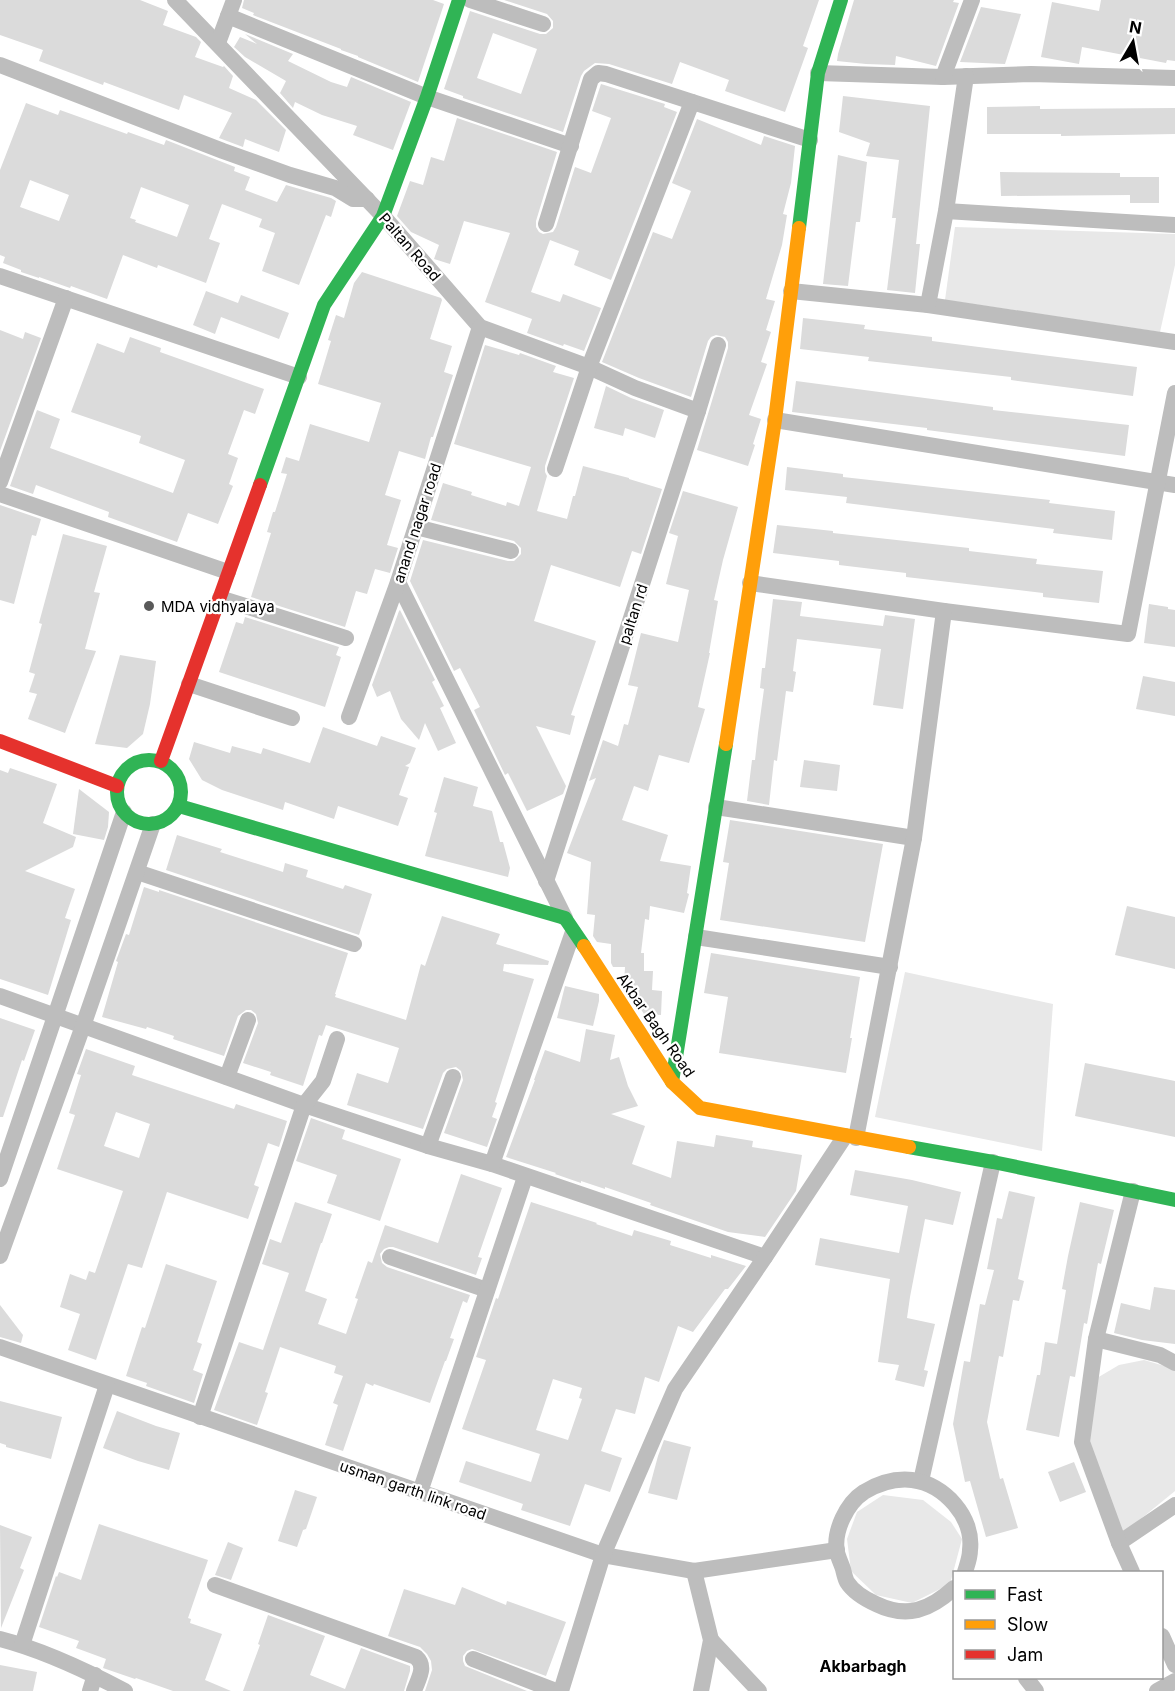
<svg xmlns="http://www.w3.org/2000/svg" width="1175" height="1691" font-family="Inter,sans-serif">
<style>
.green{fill:#e8e8e8}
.building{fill:#dbdbdb;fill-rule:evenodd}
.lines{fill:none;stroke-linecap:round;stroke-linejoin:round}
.street{stroke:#bdbdbd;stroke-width:16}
.fast{stroke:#30b455;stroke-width:14}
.slow{stroke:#ff9f0a;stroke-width:14}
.jam{stroke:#e5322d;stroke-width:14}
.poi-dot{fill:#595959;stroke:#fff;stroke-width:2}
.labels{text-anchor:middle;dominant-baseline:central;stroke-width:4.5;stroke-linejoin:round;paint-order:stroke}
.street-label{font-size:15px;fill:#000;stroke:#fff}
.poi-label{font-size:15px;fill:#000;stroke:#fff;text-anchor:start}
.neighbourhood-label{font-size:16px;font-weight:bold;fill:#000;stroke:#fff}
</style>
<rect width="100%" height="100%" fill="#fff"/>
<g class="green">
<path d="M955,227L1175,234V265L1160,332L945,300Z"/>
<path d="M905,972L1053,1004L1042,1151L875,1117Z"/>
<path d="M1144,1360L1175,1369V1491L1121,1535L1086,1440L1097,1378L1119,1365Z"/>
<path d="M883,1495L923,1500L951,1522L962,1539L950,1584L912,1603L876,1595L851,1571L847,1539L857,1512Z"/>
</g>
<g class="building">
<path d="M0,0H140L168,11L163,25L196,37L201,42L195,57L223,67L224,66L233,76L229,88L256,100L286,130L279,152L245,139L243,147L219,138L232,113L184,95L179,110L104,82L103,85L39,61L43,50L0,35Z"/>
<path d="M244,0H433L444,4L418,82L358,57V56L341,50V49L253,15L254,13L242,8Z"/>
<path d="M504,0H819L803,46L808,48L785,112L725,91L729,80L680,62L672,84L609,64L595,63L584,71L581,76L563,132L463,98V96L444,89L470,11L540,34H546L553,28V21L547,14ZM493,33L537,49L521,94L477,78Z"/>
<path d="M854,0H954L953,2L959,3L936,66L896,56L895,65L866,64L837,61L838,54Z"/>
<path d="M1101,0H1175V61L1167,60L1166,63L1082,47L1079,64L1041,57L1052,2L1099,11Z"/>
<path d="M981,7L1021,14L1005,64L960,62Z"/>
<path d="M245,34L293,54L288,61L331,82L347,87L351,77L411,102L393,150L353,135L357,126L322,115L295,102L293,108L280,93L286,81L245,57L234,47L240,37L257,44Z"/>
<path d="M601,84L665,104L664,107L677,112L611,280L574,265L579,251L550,240L531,292L560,302L563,294L601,308L584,351L564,344L563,346L527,333L532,319L485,302L510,233L464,221L450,264L434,259L439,245L411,232L397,216L410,181L423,185L431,157L444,161L457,118L557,152L536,221V227L539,232L543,234L553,232L556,227L575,167L591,173L611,118L592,111Z"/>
<path d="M843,96L930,106L916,244H920L915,293L887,290L896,218H892L899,160L866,156L870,143L839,132Z"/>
<path d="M26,103L58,115L60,110L127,134L128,132L164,145L166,140L235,167L234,171L250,177L245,190L277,202L286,185L331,198L336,201L331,217L326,215L299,285L262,271L275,233L259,227L262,219L222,204L209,239L220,243L206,283L158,265L157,268L123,255L107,299L71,286L70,288L39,277V278L21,272V270L3,263L5,257L0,255V170ZM30,180L69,195L59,221L20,207ZM141,187L189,205L177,237L135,222L136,220L130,218Z"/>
<path d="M1040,106V109L1175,108V134L1061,136V134H987V107Z"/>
<path d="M697,119L761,145L764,136L795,146L791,183L783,214L787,215L782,245L766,299L775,301L766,330L771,332L761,362L767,364L749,415L761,419L753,444L755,445L748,466L697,450L728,348V342L725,337L716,335L711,337L708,341L691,397L639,378L602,362L653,232L672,239L691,191L672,183Z"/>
<path d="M838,155L867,162L860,222H856L848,286L823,284Z"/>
<path d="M1000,172L1120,173V177H1159V203H1130V195L1001,196Z"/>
<path d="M362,272L441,298L442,300L430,339L452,346L444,372L453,375L433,437H431L425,459L399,451L385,495L401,500L387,545L398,548L390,573L375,569L367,594L356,591L345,627L251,597L271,533L267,532L273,512H275L287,474L281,473L286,457L299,461L310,424L369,442L381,403L318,384L331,341L328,340L336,315L344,318L354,283Z"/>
<path d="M206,291L238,303L241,295L289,313L279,339L221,317L215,334L193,325Z"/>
<path d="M803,318L865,325L864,329L932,337V341L1137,367L1133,396L1011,380V377L868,361L869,357L800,349Z"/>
<path d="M0,330L23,339L25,332L41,338L0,451Z"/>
<path d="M130,337L161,348L160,352L264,389L255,414L244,410L228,454L238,458L229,484L233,486L218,524L188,513L177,542L108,517L109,512L36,485L33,494L10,486L37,410L60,419L50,448L173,493L185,460L139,443L141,436L71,412L97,343L124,353Z"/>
<path d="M485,345L519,355L520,353L556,366L553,372L574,378L545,466V472L547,476L537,511L567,519L573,496H575L583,466L629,478V479L662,489L641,554L632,551L620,587L551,565L534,621L596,641L571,715L575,716L570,735L536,726L566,786L563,794L527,811L508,773L505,775L474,710L480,707L460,668L454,671L410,581L423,540L508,561H514L521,554V548L514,541L431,520L443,483L472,492L471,495L506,506L507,502L519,506L531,467L454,444Z"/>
<path d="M796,381L993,407V410L1129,425L1125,456L927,430V428L792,412Z"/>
<path d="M606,386L631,398L664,410L655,438L625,428L623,436L594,428Z"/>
<path d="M787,467L843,474V477L1050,500L1049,503L1115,511L1112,540L1053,533L1054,529L846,503L847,497L785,490Z"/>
<path d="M683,491L738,507L723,560L714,600L718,601L709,653H710L698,707L705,709L689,763L659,755L648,791L634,786L622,820L668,835L660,861L691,866L687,893L689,894L684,913L650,906L649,920L645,919L641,953H644V971H653L652,990L662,991L661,1015L644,1014L631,994V988H627L624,984L625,967H613L611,963V944L597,942L593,936L595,915L587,914L591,862L567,853L596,778L589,781L603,740L618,746L624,724L628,725L638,687L628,685L641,633L678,642L689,590L666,584L678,536L669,533Z"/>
<path d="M0,505L41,519L36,536L32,535L14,604L0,600Z"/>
<path d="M777,525L833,531V533L969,548V551L1037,559L1036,564L1103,571L1099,603L1043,597V593L906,577V573L839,565V561L773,553Z"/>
<path d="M63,534L107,546L94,592L100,593L85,649L96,651L65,733L28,719L37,694L29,692L35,674L29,672L42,624L39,623Z"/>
<path d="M773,599L802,602L800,616L883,626L885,615L915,619L903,709L873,705L881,649L797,639L793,671L796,672L793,692L786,691L777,761L774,760L769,805L747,801L752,760H755L758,733L764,689L760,688L762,668H765Z"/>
<path d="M1149,604L1168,607V609L1175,610V647L1144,643Z"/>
<path d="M400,610L435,680L432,682L444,706L440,708L456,743L438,751L425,723L419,740L401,719L390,691L377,697L372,685L399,611Z"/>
<path d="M245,617L339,647L336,655L341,657L325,707L219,672L236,622L243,624Z"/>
<path d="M120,655L156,661L150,704L143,734L127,748L95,744Z"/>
<path d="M1143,676L1175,682V716L1136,709Z"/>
<path d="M323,727L377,746L381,736L416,748L410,763L405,766L409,767L399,795L408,798L398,826L338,806L334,819L285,802L283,810L222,790L202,780L189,759L194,742L230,753L232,746L261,754L263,748L310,763Z"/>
<path d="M804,760L840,765L837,791L800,787Z"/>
<path d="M10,768L57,784L43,823L76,837L73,847L25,871L75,889L65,918L71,920L48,995L0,979V770L8,773Z"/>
<path d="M444,777L478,787L473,806L492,811L500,842H503L510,868L508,877L425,856L437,813L434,812Z"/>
<path d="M79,789L109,812L108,827L104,840L73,834Z"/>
<path d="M730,820L883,844L865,942L720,920L729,863L723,862Z"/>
<path d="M177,835L222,849L220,852L283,872L285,863L308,870L306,877L343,889L345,885L372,894L359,935L166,870Z"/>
<path d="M144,887L159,892V890L348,953L335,994H336L335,997L406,1020L421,964L425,966L442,916L500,934L496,944L549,961L548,965L504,964L503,971L534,979L495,1102L497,1103L492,1117L497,1119L487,1147L444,1133L463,1080L461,1071L456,1067L447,1069L443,1073L423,1129L347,1105L357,1073L388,1083L399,1048L326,1025L322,1036L319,1035L303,1086L270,1075L271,1072L243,1063L258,1023L256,1014L251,1010H246L238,1016L224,1056L173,1039L174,1036L147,1027L146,1029L102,1017L118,962L116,961L126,934L129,935Z"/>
<path d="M1127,906L1175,917V969L1115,955Z"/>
<path d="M711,953L860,977L850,1038H852L846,1073L719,1053L728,997L704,993Z"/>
<path d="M565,986L599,994V1001L593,1026L557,1018Z"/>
<path d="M0,1018L35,1030L24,1061L22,1060L3,1117H0Z"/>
<path d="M586,1029L615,1035L610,1060L619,1057L628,1086L638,1106L611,1114L645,1126L632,1164L671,1178L677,1141L714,1147L716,1135L753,1141L752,1147L802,1155L796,1191L765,1237L728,1232L650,1205L651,1203L605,1187V1189L581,1181V1183L555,1174L556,1173L506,1157L535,1080H534L545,1050L580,1062Z"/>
<path d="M86,1049L135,1066L132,1075L234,1109L236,1104L287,1121L279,1147L268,1143L254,1185L259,1187L248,1219L167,1192L142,1268L128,1264L96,1360L68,1350L80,1314L60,1307L70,1274L86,1280L89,1271L95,1273L123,1191L57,1169L75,1115L69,1113L81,1075L77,1074ZM116,1112L150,1124L139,1158L104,1146Z"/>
<path d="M1085,1063L1175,1081V1137L1075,1116Z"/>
<path d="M311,1118L345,1130L342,1139L401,1159L380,1221L327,1203L337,1175L296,1161Z"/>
<path d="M855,1170L912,1180L961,1192L953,1225L925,1219L910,1297L907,1318L935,1324L924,1370L928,1371L924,1387L895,1380L899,1365L878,1362L890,1279L815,1265L820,1238L899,1253L908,1206L850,1195Z"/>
<path d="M461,1174L502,1188L478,1257L482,1258L476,1275L393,1247H389L384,1249L380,1254L382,1263L387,1267L470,1295L467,1303L463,1301L450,1338L454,1339L446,1361H445L430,1403L374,1384L373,1386L366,1383L343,1451L325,1445L338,1405L333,1403L343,1376L334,1373L336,1366L280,1347L265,1392L268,1393L257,1425L214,1410L239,1342L263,1350L289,1273L262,1264L270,1239L281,1243L295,1202L332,1214L322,1243H321L305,1291L327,1299L318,1324L346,1334L358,1299L355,1298L368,1261L372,1263L385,1225L438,1243Z"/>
<path d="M1009,1191L1035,1197L1018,1279L1024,1281L1019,1301L1013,1300L1003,1357L999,1356L987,1422L1000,1479L1003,1478L1018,1528L986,1537L970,1481L965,1482L953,1424L964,1361L970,1362L980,1304L985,1305L994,1270L987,1269L997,1218L1002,1219Z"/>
<path d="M531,1202L597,1223L596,1224L632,1236L634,1230L671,1241L670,1245L711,1258V1255L746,1266L728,1289H725L693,1332L678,1326L659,1382L645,1377L635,1414L616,1409L601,1451L622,1458L610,1492L585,1484L570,1526L521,1510L523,1504L459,1482L466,1461L531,1482L540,1454L462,1429L486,1360L476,1357L496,1298L498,1299ZM553,1379L582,1388L579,1398L582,1399L568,1440L536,1430Z"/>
<path d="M1080,1202L1114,1210L1101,1264L1098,1263L1087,1324L1084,1323L1075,1377L1070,1376L1059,1437L1026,1430L1037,1375H1040L1045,1342L1057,1344L1066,1290L1062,1289L1068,1256Z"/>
<path d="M166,1264L217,1281L197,1342L202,1344L193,1370L203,1374L194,1403L146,1386L147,1383L126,1376L142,1327L145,1328Z"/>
<path d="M1154,1287L1175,1290V1344L1142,1340L1114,1333L1121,1303L1150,1310Z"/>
<path d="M0,1305L23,1335L21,1343L0,1337Z"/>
<path d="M0,1401L62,1417L51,1459L6,1447V1445L0,1443Z"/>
<path d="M117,1411L156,1426L180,1433L169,1470L138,1461L103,1448Z"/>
<path d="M664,1440L691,1447L677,1500L648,1493L658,1456Z"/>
<path d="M1074,1462L1086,1492L1060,1502L1048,1472Z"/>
<path d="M295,1490L317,1497L306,1529L303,1530L297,1547L278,1541Z"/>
<path d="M99,1524L208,1560L188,1618L191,1619L190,1623L222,1634L205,1680L231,1691H173L136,1678L135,1679L103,1668L106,1659L76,1648L79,1641L39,1627L56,1576L57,1577L59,1572L81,1580Z"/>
<path d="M0,1525L32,1537L20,1568L24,1570L1,1628Z"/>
<path d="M228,1542L243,1548L231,1580L215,1575Z"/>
<path d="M462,1587L506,1605L507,1601L566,1622L546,1676L472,1649L467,1651L463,1656V1661L465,1666L527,1691H425L432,1670L431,1661L427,1654L420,1647L388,1636L404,1589L455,1605Z"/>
<path d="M268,1615L325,1636L310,1675L345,1689L361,1648L410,1666V1671L404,1691H243L260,1645L258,1644Z"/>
<path d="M0,1665L37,1672L33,1691H0Z"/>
</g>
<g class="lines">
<g class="street">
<path d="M175,0L383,216L480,327L589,367L635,388L698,411"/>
<path d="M470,0L543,24"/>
<path d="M228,16L427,97L571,146"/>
<path d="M218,43L234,0"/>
<path d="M0,65L223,151L290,175L335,188L353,199H367"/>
<path d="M818,73L943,77L1031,74L1175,78"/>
<path d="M943,77L972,0"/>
<path d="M946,211L1175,225"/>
<path d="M546,224L591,79L598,73L606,74L810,140"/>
<path d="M0,276L299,377"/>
<path d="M791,291L928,305L1175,342"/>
<path d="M928,305L946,211L966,76"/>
<path d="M775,420L1175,485"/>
<path d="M555,469L589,367L692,102"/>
<path d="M0,482L66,298"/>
<path d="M0,494L228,572"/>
<path d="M416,527L511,551"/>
<path d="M398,582L565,918"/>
<path d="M750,583L944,611L1128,634L1175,393"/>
<path d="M220,598L346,638"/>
<path d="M189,684L292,718"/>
<path d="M349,717L398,582L480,327"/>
<path d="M716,807L914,838"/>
<path d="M137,872L354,944"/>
<path d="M546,881L698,411L718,345"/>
<path d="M696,937L890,967"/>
<path d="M0,996L304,1105L428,1146L492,1164L765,1257"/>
<path d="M227,1077L248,1020"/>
<path d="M856,1138L914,838L944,611"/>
<path d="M428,1146L453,1077"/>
<path d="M492,1164L573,932"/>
<path d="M0,1179L124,812"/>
<path d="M0,1256L83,1026L153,824"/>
<path d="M390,1257L487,1290"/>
<path d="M1096,1339L1160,1355L1175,1363"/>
<path d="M0,1347L603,1555L694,1571L837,1550"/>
<path d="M200,1417L304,1105L323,1081L337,1039"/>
<path d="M921,1481L993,1162"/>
<path d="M420,1492L525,1177"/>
<path d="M1119,1543L1175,1505"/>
<path d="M694,1571L711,1640L701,1691"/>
<path d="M1132,1572L1119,1543L1082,1442L1096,1339L1133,1191"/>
<path d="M215,1585L416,1657C427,1667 418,1679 414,1691"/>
<path d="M954,1588C930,1610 907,1619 876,1604C865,1599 854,1593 847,1582C845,1578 844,1573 843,1569C841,1563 838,1557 837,1552C833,1531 847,1503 864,1492C879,1483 894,1478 912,1480C944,1484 974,1517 970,1550C970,1558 967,1565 965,1572"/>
<path d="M1162,1636L1175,1665"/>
<path d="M0,1639C43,1650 85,1670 125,1691"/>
<path d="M711,1640L759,1691"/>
<path d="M22,1645L107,1385"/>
<path d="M473,1659L556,1691"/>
<path d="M1026,1678L1036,1691"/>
<path d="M90,1691L95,1675"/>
<path d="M561,1691L603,1555L675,1389L765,1257L845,1136"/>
<path d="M1157,1691L1175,1681"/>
</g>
<g class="fast">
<path d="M799,228L818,73L841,0"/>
<path d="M260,485L324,305L383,216L427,97L459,0"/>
<circle cx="149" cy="792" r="32"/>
<path d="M179,806L565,918L584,946"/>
<path d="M672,1082L726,744"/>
<path d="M909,1147L993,1162L1175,1200"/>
</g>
<g class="slow">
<path d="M726,744L775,420L799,228"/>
<path d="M584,946L672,1082L700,1108L909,1147"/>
</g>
<g class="jam">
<path d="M0,741L117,786"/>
<path d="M161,761L260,485"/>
</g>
</g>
<circle class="poi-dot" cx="149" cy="606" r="6"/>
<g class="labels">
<g class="street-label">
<text transform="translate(410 247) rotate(49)">Paltan Road</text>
<text transform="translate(417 523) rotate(-72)">anand nagar road</text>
<text transform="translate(633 614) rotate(-72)">paltan rd</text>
<text transform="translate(656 1025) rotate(55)">Akbar Bagh Road</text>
<text transform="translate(413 1490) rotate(19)">usman garth link road</text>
</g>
<g class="poi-label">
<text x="161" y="606">MDA vidhyalaya</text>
</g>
<g class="neighbourhood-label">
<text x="863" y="1666">Akbarbagh</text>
</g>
</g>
<rect x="953" y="1571" width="210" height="108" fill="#ffffff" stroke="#999999" stroke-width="1.5"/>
<rect x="965" y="1590" width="30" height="9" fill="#30b455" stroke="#999999" stroke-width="1.5"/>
<text x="1007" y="1601" font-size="18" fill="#000000">Fast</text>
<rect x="965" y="1620" width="30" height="9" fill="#ff9f0a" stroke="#999999" stroke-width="1.5"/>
<text x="1007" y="1631" font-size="18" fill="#000000">Slow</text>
<rect x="965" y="1650" width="30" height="9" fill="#e5322d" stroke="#999999" stroke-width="1.5"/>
<text x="1007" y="1661" font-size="18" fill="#000000">Jam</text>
<g transform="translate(1133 42) rotate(10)" stroke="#ffffff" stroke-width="4.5" paint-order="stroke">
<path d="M0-4.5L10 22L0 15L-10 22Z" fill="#000000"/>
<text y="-9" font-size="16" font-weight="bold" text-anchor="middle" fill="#000000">N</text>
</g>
</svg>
